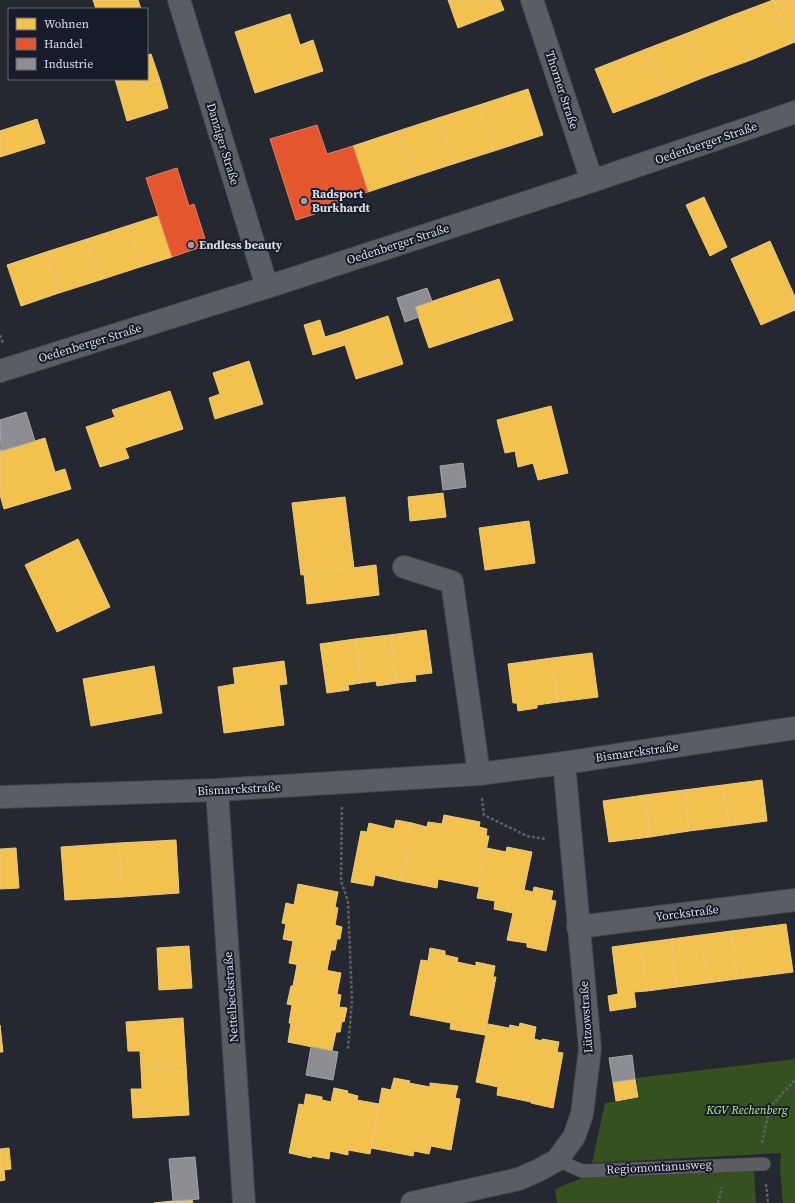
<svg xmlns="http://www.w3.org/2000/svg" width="795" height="1203" font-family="'Source Serif 4',serif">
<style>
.green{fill:#355120}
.homes{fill:#f2c14e;stroke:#eac97b}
.shops{fill:#e4572e;stroke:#e07f65}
.industry{fill:#8d8d92;stroke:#a4a4ab}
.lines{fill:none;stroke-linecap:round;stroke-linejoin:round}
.lane-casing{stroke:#43454d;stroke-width:14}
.street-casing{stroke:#43454d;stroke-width:24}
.path{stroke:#5e6066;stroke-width:2.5;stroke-dasharray:3 2;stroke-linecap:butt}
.lane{stroke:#5b5d63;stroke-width:13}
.street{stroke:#5b5d63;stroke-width:22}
.poi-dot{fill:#999ca6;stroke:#181c2a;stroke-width:1.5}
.labels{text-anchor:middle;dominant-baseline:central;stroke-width:4;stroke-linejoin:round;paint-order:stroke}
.street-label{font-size:12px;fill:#d8dbe5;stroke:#181c2a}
.poi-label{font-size:12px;font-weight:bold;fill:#d8dbe5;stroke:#181c2a;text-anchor:start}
.park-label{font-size:12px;font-style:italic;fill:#afeb83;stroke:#181c2a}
</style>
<rect width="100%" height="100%" fill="#252830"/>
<g class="green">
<path d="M795,1059V1203H783L780,1170L781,1153L592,1163L605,1103L639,1098L636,1078Z"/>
<path d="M754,1171L756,1203H557L555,1189L587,1176Z"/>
</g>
<g class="homes">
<path d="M93,0H138L141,9H96Z"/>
<path d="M448,0H500L504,10L458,28Z"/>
<path d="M773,0H795V42L790,44Z"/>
<path d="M773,0L790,44L751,60L733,15Z"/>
<path d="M290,14L300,45L313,40L323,71L255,93L235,32Z"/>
<path d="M733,15L751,60L702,78L685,34Z"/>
<path d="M685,34L702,78L663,94L646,49Z"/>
<path d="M646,49L663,94L613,113L595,69Z"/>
<path d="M151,54L160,80L119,93L115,79H147V55Z"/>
<path d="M160,80L168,108L127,121L119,93Z"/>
<path d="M528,89L543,135L494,151L479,105Z"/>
<path d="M479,105L494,151L453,164L438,118Z"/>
<path d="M438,118L453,164L413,177L398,131Z"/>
<path d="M37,119L45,143L0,157V131Z"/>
<path d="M398,131L413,177L368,192L353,146Z"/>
<path d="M704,197L727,247L710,256L686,205Z"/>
<path d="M158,216L172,257L140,267L127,226Z"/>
<path d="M127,226L140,267L100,280L87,239Z"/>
<path d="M87,239L100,280L59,293L46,252Z"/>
<path d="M770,241L795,297V310L761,325L731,259Z"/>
<path d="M46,252L59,293L21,306L7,265Z"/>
<path d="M499,279L513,320L477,332L463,291Z"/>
<path d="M463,291L477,332L429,348L415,307Z"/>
<path d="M388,316L403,364L356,379L341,332Z"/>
<path d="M320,320L325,337L341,332L345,345L313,355L304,325Z"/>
<path d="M249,361L263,404L215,419L209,398L220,394L213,373Z"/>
<path d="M170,391L183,429L125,448L129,458L100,467L86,427L115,417L112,410Z"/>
<path d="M551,406L568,473L538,480L533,463L518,467L515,451L505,453L497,420Z"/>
<path d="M45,438L55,472L65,469L71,489L4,509L0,495V449L1,451Z"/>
<path d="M443,493L446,517L410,521L408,497Z"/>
<path d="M345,497L354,568L301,575L292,503Z"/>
<path d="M529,521L535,563L485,570L479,528Z"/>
<path d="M78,539L110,607L57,632L25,565Z"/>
<path d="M376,565L379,595L307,604L304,574Z"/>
<path d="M426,630L432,673L415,675L416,681L397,683L390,635Z"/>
<path d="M390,635L397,683L377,686L376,681L361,683L355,639Z"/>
<path d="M355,639L361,683L348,685L349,690L327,693L320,644Z"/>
<path d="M592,653L598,697L558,702L552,658Z"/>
<path d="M552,658L558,702L537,705V708L518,711L517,703H513L508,664Z"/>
<path d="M284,661L287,684L279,685L284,725L224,733L218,687L235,684L233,668Z"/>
<path d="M154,666L162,713L91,726L83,679Z"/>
<path d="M762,780L767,821L729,826L723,785Z"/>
<path d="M723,785L729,826L689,831L684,790Z"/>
<path d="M684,790L689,831L650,837L645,795Z"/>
<path d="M645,795L650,837L609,842L603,801Z"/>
<path d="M444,815L480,822L479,827L487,829L486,836H489L479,887L438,879L437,888L401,881L412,823L427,827L428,822L442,824Z"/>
<path d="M396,820L412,823L401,881L375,875L373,886L351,882L361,831L367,832L369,823L394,829Z"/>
<path d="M176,840L179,893L122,897L119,843Z"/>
<path d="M119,843L122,897L65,900L61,847Z"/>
<path d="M507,847L532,852L524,890L533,892L534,887L553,891L551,900L556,901L546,951L527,947V943L507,940L513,913L494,909L495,901L477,898L487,848L506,852Z"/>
<path d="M16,848L19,888L0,889V849Z"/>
<path d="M298,884L338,892L335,907L338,908L335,925L342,927L340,939H337L335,950H331L327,970L289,963L293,941L283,939L286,924L282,923L286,903L294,905Z"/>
<path d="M786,924L793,972L737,979L731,931Z"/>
<path d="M731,931L737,979L707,983L701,935Z"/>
<path d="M701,935L707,983L677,987L671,939Z"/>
<path d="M671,939L677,987L647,991L641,943Z"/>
<path d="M641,943L647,991L634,992L636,1007L610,1011L608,996L618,994L612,947Z"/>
<path d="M189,946L192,988L159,990L157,948Z"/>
<path d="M430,948L445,951V955L458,958L457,962L476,966V962L495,966L493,977H496L485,1035L450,1029L451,1023L410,1015L421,960L428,961Z"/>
<path d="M297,965L341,973L337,994L341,995L339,1007L347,1008L344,1022L342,1021L340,1032H336L332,1051L288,1042L291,1023H289L292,1005L287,1004L291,986H293Z"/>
<path d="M183,1018L186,1065L141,1068L140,1051H128L126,1022Z"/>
<path d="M520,1023L536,1027L534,1039L542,1041V1039L559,1042L557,1052L563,1053L553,1108L531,1103V1102L497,1095L498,1087L476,1082L488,1024L509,1028L510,1025L519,1027Z"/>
<path d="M0,1025L3,1052H0Z"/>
<path d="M186,1065L189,1115L133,1118L131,1089H142L141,1068Z"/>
<path d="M394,1078L410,1081L409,1083L430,1087V1083L458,1086L455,1098L460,1099L451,1150L431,1146L429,1154L414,1151L413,1156L371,1148L382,1088L391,1090Z"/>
<path d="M635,1079L638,1097L616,1101L613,1082Z"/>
<path d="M334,1088L348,1091L347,1093L358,1096L357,1100L379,1104L370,1154L348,1150V1155L330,1151L329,1159L312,1156L311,1158L289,1153L299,1104L304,1105L306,1094L322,1097V1100L331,1102Z"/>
<path d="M9,1148L11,1169L4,1170L5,1180L0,1181V1149Z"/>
<path d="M192,1200L193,1203H154L173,1201Z"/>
</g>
<g class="shops">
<path d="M317,125L327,154L353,146L368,192L341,200L343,205L296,220L270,139Z"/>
<path d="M177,168L189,206L194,204L207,245L172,257L146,178Z"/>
</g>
<g class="industry">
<path d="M427,288L432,301L415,307L419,317L405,322L397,298Z"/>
<path d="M26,412L35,441L1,451L0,420Z"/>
<path d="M463,463L466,487L443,490L440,466Z"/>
<path d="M311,1047L338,1052L333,1080L306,1075Z"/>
<path d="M632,1055L635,1079L613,1082L609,1058Z"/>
<path d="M195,1157L199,1199L173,1201L169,1159Z"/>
</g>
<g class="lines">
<defs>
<path id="lane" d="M557,1160L582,1171L764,1164"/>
<g id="street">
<path d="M179,0L267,287"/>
<path d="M532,0L592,181"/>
<path d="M0,371L267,287L592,181L758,125L795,112"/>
<path d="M404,567L452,582L479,774"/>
<path d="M217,790L244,1203"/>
<path d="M0,797L217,790L479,774L564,763L795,728"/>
<path d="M578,927L795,900"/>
<path d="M412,1203L519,1179L539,1170L557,1160L574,1137L582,1114L590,1049L564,763"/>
</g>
</defs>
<use href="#lane" class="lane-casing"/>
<use href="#street" class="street-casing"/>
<g class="path">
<path d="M0,335L3,343"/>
<path d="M482,798L484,815L527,836L545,839"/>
<path d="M342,807L341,881L348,901L352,1001L348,1049"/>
<path d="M762,1143L770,1107L795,1080"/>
<path d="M766,1184L768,1203"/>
<path d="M718,1203L722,1187"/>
</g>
<use href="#lane" class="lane"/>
<use href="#street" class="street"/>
</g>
<g class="poi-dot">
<circle cx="304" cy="201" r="4"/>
<circle cx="191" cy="245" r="4"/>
</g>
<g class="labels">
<g class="street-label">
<text transform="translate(562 90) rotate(72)">Thorner Straße</text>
<text transform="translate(706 143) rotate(-19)">Oedenberger Straße</text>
<text transform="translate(223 144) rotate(73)">Danziger Straße</text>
<text transform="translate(398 244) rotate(-18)">Oedenberger Straße</text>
<text transform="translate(90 343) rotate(-17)">Oedenberger Straße</text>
<text transform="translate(637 752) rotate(-8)">Bismarckstraße</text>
<text transform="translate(239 789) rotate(-3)">Bismarckstraße</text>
<text transform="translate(687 913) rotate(-7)">Yorckstraße</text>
<text transform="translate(231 997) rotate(-94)">Nettelbeckstraße</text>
<text transform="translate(586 1017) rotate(-94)">Lützowstraße</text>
<text transform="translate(659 1167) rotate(-3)">Regiomontanusweg</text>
</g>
<g class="poi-label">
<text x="312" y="194">Radsport<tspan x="312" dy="14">Burkhardt</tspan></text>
<text x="199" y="245">Endless beauty</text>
</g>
<g class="park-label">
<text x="747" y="1110">KGV Rechenberg</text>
</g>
</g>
<rect x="8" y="8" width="140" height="72" fill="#181c2a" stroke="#656875"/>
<rect x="16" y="18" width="20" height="12" fill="#f2c14e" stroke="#656875"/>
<text x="44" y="28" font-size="12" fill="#d8dbe5">Wohnen</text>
<rect x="16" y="38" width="20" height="12" fill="#e4572e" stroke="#656875"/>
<text x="44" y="48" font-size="12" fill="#d8dbe5">Handel</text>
<rect x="16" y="58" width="20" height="12" fill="#8d8d92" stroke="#656875"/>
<text x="44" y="68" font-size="12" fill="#d8dbe5">Industrie</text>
</svg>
